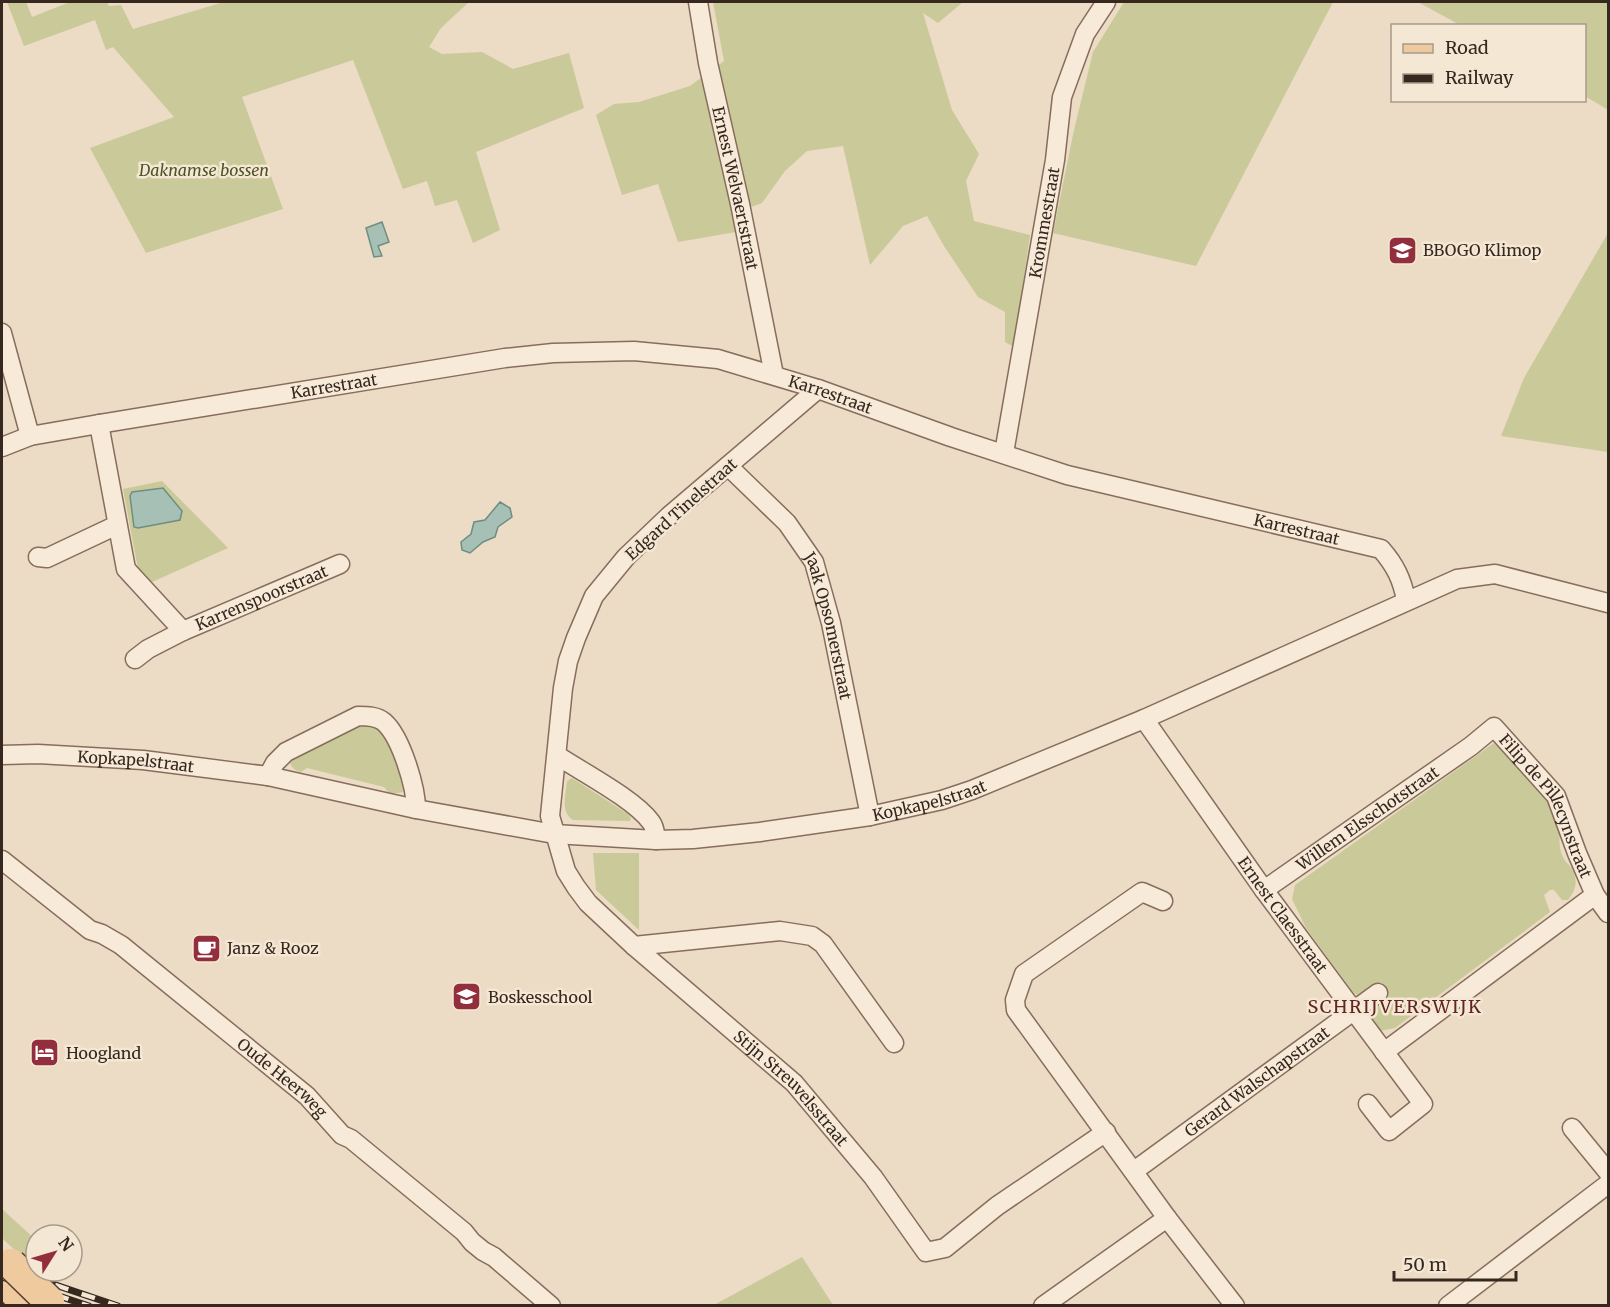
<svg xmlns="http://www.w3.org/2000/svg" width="1610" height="1307" font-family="Merriweather,serif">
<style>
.green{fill:#cac999}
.water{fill:#a6c0b5;stroke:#6e8e81;stroke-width:1.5}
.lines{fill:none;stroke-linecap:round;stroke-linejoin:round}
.street-casing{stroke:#876d5c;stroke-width:21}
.primary-casing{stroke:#553c30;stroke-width:33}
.street{stroke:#f7ead8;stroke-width:18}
.primary{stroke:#eeca9e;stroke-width:30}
.rail-casing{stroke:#37281f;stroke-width:7}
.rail{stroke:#f4e7d4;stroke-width:4.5;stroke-dasharray:14;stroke-linecap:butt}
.primary-bridge-casing{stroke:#553c30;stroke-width:33;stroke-linecap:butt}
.primary-bridge{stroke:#eeca9e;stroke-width:30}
.labels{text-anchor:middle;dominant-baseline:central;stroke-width:5;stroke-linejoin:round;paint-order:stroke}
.park-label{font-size:16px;font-style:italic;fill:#4e5326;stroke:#f4e7d4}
.street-label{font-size:16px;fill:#37281f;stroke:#f4e7d4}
.poi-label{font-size:16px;fill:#37281f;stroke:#f4e7d4;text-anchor:start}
.neighbourhood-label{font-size:18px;letter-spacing:1.5px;fill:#622520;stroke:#f4e7d4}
</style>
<rect width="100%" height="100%" fill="#ecdbc5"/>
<g class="green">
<path d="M7,2H26L32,17L70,2H107L109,6L121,5L133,29L224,2H469L441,28L429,47L442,54L482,52L513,69L569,53L584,108L476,152L500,230L473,243L457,200L435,206L427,181L403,189L353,60L242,97L283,209L146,253L90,148L174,117L113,47L106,50L95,20L24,46Z"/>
<path d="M713,2H963L938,23L923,13L952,110L979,154L966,181L974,221L1030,235L1014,347L1005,342V312L978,297L944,246L927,216L903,226L870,265L843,146L807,151L785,171L762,203L732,214L736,232L678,242L658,184L622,195L596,115L614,104L639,102L690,86L724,61Z"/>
<path d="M1124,2H1333L1196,266L1053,233L1074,130L1093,52Z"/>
<path d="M1418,2H1608V110L1585,96L1584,26L1460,25Z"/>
<path d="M1608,233V452L1501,436L1524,378Z"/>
<path d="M162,481L228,548L152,582L138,569L123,489Z"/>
<path d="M362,720L385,730L407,789C401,794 397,793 389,793L384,787L307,768L301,772C294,770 290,767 290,760Z"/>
<path d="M1494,743L1508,750L1552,804L1562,824C1559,835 1558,847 1563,857C1564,860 1567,863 1569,865C1579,877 1577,889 1568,900H1562L1554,890H1550L1544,895L1550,912L1395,1028L1380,1031L1370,1018L1369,1012L1372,1006L1353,992L1306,928L1292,899L1295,885Z"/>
<path d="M572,778L628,814L631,818L630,821L573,820C560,812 566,794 567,781Z"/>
<path d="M593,853H639V930L596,890Z"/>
<path d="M2,1209L36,1240V1270L2,1238Z"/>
<path d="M802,1257L833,1305H714Z"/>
</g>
<g class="water">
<path d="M382,222L389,242L378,246L382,256L374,257L366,228Z"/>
<path d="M163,488L182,511L180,520L138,528L134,527L130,496L132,492Z"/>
<path d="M500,502L510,508L512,517L498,527L495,537L483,542L470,553L462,550L461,542L471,534L474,522L485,520Z"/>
</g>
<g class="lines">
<defs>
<g id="street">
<path id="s1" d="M698,2L708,63L740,204L774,375"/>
<path d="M2,333L30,436"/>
<path id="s2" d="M818,389L669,516L626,557L594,596L576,638L568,661L563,688L550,816L566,871L576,887L588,903L634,946L794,1083L873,1177L926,1252L945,1248L997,1206L1106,1132"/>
<path d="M99,424L126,569L183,631"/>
<path id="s3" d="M2,447L30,436L99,424L505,358L553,353L634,351L718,359L818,389L951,437L1067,475L1381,549C1395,565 1402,579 1406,600"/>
<path id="s4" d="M1004,453L1055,160L1062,97L1085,34L1106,2"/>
<path id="s5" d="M728,466L787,523L814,562L831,623L870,816"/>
<path d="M38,557L47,558L117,525"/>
<path id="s6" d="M135,659L148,649L183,631L340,564"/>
<path id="s7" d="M1144,719L1264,890L1423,1104L1389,1131L1368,1104"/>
<path id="s8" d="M2,755L38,754L143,760L268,776L416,809L554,834L656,840L693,839L760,832L870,816L942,800L972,790L1144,719L1457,579L1495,574L1608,603"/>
<path d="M558,756C582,772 634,799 651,822C655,827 655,833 656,840"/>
<path d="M268,776L275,763L286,752L358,716C367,716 377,716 384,722C401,737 416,787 416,809"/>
<path id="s9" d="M2,860L90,930L102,934L121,945L307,1096L342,1135L351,1139L464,1232L472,1242L483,1251L494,1257L551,1306"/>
<path id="s10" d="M1264,890L1471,746L1494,727L1556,796L1577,853L1595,895L1608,913"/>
<path d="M634,946L780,931L812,936L823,944L894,1043"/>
<path d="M1384,1052L1595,895"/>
<path d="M1572,1128L1608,1172"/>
<path id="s11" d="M1134,1171L1378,993"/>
<path d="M1167,1218L1235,1306"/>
<path d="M1043,1306L1167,1218L1016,1010L1015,1000L1024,974L1142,892L1163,901"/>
<path d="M1448,1306L1608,1184"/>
</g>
<path id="primary" d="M2,1279L28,1306"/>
</defs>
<use href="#street" class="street-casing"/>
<use href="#primary" class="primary-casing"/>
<use href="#street" class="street"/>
<use href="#primary" class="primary"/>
<defs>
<g id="rail">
<path d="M2,1267L118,1306"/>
<path d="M2,1277L89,1306"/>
</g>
</defs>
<use href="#rail" class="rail-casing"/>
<use href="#rail" class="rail"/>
<defs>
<path id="primary-bridge" d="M11,1264L49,1301"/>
</defs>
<use href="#primary-bridge" class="primary-bridge-casing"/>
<use href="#primary-bridge" class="primary-bridge"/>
</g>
<defs>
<symbol id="school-square" viewBox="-11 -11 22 22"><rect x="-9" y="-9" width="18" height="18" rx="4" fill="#932e3d" stroke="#f4e7d4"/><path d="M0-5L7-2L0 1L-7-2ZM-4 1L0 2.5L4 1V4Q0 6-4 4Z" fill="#fff"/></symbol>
<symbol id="cafe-square" viewBox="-11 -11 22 22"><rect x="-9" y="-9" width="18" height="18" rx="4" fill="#932e3d" stroke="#f4e7d4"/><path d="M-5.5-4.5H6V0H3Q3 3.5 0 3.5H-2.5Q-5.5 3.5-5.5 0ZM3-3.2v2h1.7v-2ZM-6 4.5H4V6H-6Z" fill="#fff"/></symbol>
<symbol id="hotel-square" viewBox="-11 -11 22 22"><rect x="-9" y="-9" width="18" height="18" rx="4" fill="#932e3d" stroke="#f4e7d4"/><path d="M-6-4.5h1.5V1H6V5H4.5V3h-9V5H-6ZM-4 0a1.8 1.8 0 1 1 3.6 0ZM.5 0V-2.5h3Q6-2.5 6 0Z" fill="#fff"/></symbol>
</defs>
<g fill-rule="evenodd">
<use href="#school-square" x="1386" y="234" width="33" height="33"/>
<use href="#cafe-square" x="190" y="932" width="33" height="33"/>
<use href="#school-square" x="450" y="980" width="33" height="33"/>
<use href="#hotel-square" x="28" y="1036" width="33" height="33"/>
</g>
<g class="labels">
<g class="park-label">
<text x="204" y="170">Daknamse bossen</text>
</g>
<g class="street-label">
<text stroke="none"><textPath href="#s1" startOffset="190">Ernest Welvaertstraat</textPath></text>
<text stroke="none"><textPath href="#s4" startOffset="234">Krommestraat</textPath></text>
<text stroke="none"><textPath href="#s3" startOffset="338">Karrestraat</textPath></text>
<text stroke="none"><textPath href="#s3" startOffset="843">Karrestraat</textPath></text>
<text transform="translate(681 509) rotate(-42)">Edgard Tinelstraat</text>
<text stroke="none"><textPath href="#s3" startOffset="1329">Karrestraat</textPath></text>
<text stroke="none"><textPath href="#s6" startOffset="141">Karrenspoorstraat</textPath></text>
<text stroke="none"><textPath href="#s5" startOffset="195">Jaak Opsomerstraat</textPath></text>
<text stroke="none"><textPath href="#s8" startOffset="134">Kopkapelstraat</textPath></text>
<text stroke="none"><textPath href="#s8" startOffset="938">Kopkapelstraat</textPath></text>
<text stroke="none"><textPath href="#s10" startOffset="378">Filip de Pillecynstraat</textPath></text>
<text stroke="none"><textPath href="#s10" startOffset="126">Willem Elsschotstraat</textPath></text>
<text stroke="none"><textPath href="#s7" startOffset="240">Ernest Claesstraat</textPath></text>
<text stroke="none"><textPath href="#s9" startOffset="356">Oude Heerweg</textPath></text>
<text stroke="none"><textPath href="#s11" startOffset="152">Gerard Walschapstraat</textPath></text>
<text stroke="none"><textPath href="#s2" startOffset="903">Stijn Streuvelsstraat</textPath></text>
</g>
<g class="poi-label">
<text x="1423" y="250">BBOGO Klimop</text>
<text x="227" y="948">Janz &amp; Rooz</text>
<text x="488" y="997">Boskesschool</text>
<text x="66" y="1053">Hoogland</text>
</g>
<g class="neighbourhood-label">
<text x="1395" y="1006">SCHRIJVERSWIJK</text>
</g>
</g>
<rect width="1610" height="1307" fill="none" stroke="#37281f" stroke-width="6"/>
<rect x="1391" y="24" width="195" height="78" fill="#f4e7d4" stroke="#a89b8c" stroke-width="1.5"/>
<rect x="1403" y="44" width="30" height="9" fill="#eeca9e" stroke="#a89b8c" stroke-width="1.5"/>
<text x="1445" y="54" font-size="18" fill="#37281f">Road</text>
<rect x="1403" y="74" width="30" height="9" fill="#37281f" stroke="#a89b8c" stroke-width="1.5"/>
<text x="1445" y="84" font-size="18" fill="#37281f">Railway</text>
<g transform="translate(54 1253) rotate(53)"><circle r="28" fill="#f4e7d4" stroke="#a89b8c" stroke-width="1.5"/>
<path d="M0-4.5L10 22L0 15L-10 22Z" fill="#932e3d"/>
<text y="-9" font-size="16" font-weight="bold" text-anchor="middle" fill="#37281f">N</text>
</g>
<path d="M1394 1271v9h122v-9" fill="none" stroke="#37281f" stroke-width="3"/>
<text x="1403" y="1271" font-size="18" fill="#37281f" stroke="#f4e7d4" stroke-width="4.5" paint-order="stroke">50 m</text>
</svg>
